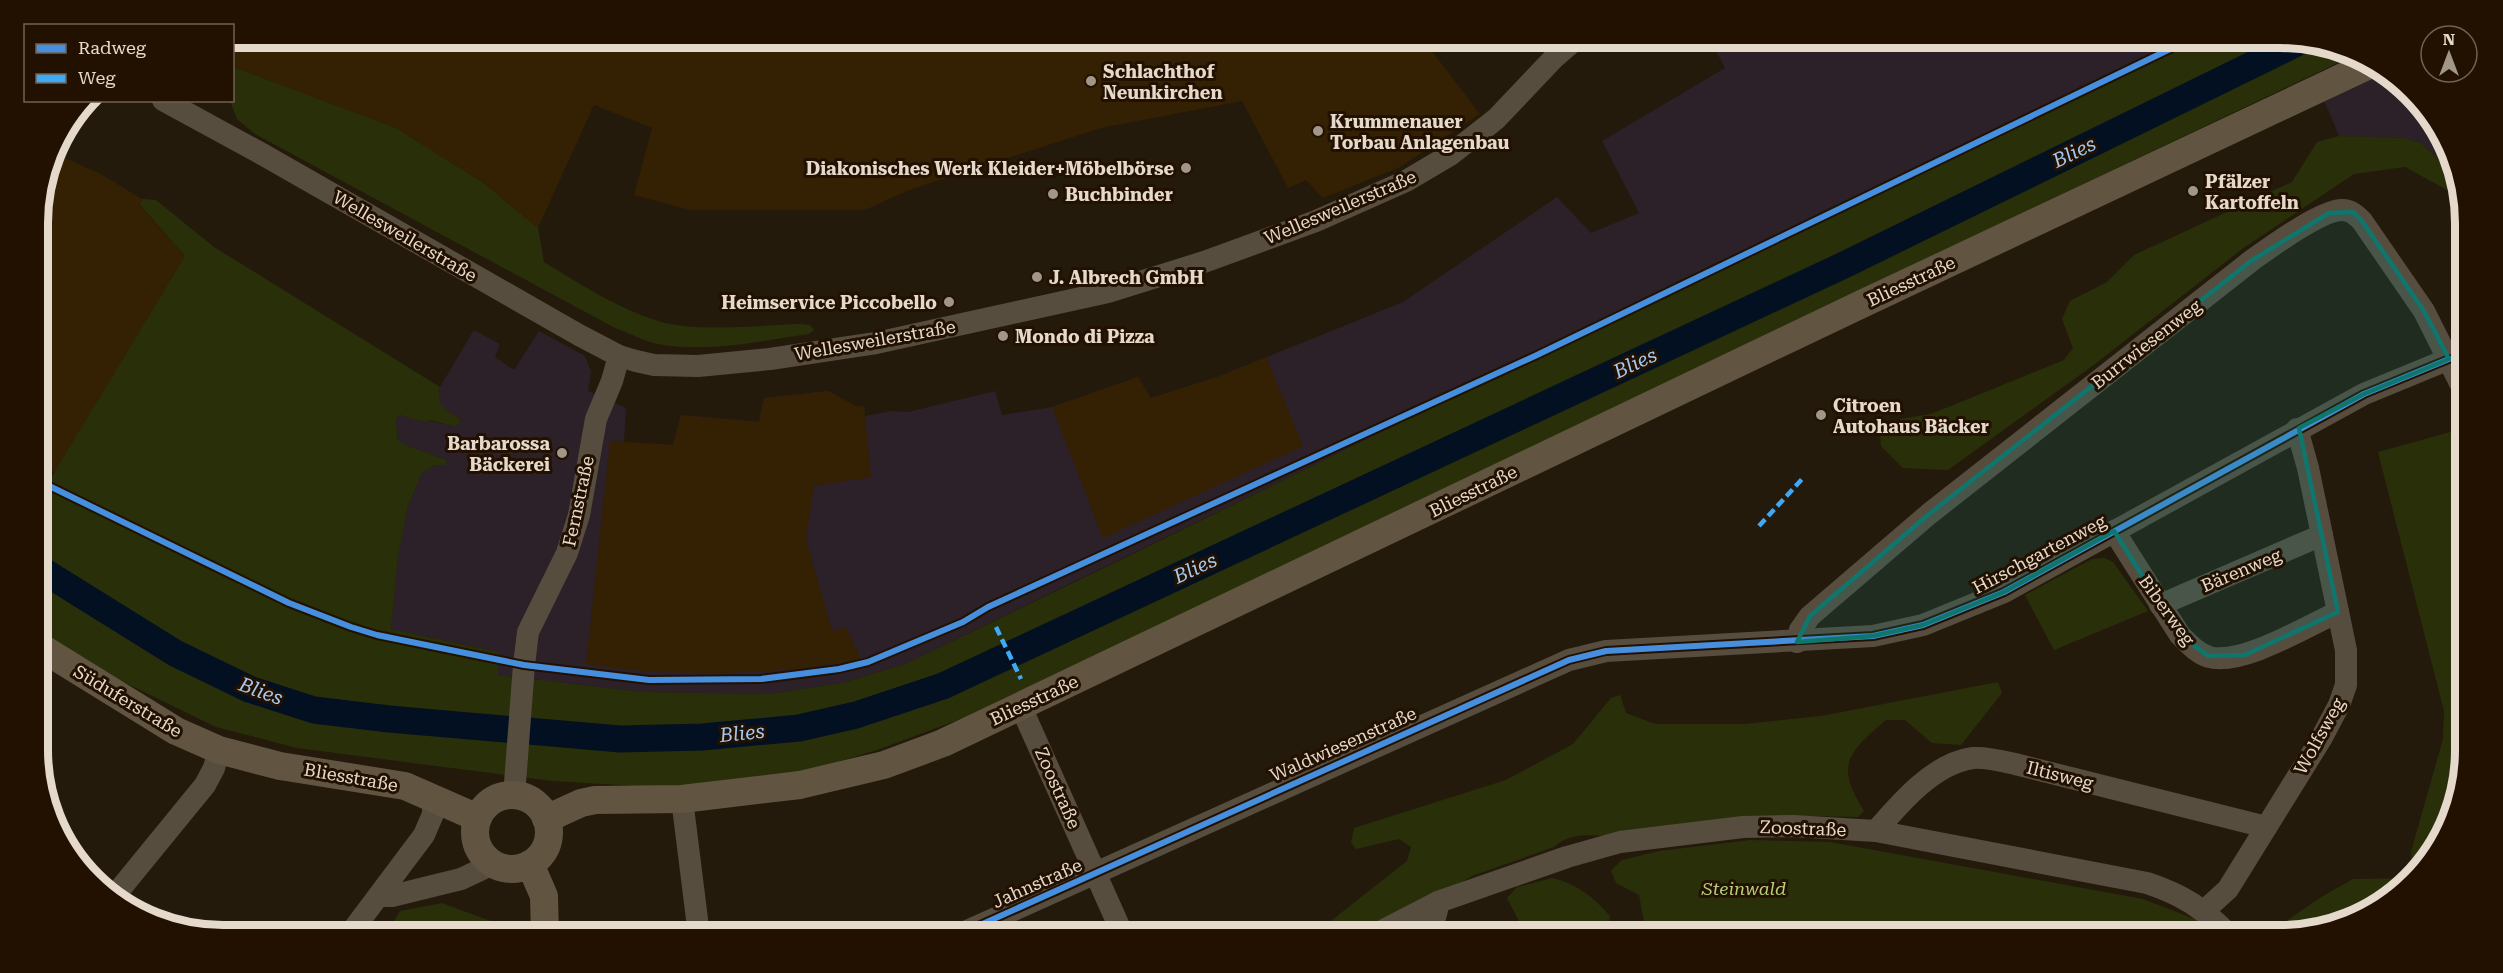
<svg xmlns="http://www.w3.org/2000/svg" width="2503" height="973" font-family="'Roboto Serif',serif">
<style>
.commercial{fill:#2c2029}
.built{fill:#342002}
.green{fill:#293009}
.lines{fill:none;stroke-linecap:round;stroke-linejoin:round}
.river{stroke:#031021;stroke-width:27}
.minor{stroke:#574d3f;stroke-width:22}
.major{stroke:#615541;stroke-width:28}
.quiet{stroke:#3fa9f5;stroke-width:4.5;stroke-dasharray:9 4.5;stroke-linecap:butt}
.cycleway-casing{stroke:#210;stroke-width:10}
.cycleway{stroke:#468fdf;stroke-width:6}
.marked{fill:#0f766e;fill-opacity:0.2;stroke:#0f766e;stroke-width:4.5;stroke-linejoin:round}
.poi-dot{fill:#a19688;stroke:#210;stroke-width:2}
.labels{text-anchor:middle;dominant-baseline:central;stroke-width:6;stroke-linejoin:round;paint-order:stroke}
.poi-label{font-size:18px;font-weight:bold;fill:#e5d9cb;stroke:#210;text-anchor:start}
.street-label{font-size:18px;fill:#e5d9cb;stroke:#210}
.park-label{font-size:18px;font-style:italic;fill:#b6ce76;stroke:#210}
.water-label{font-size:20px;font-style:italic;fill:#a4caf2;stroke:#210}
.rim{fill:none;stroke:#e5d9cb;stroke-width:8}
</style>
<rect width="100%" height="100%" fill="#231a0c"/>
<g class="commercial">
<path d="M1709,38H2185L1987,133L1432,408L905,664L842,683L770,694L641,692L497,675L499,652L391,629L398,555L408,506L422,472L447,460L405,445L397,439L396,419L400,415L454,426L459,418L444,410L438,398L440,387L474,330L500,344L495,357L514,370L539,331L585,356L591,372L588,391L626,408L624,442L673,445L681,415L759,422L764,398L828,391L858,407L864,406L865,416L891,411L908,412L995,391L1002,415L1052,407L1138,377L1151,398L1220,376L1403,302L1557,197L1591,233L1639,213L1602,141L1725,68Z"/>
<path d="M2354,55L2392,76L2427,110L2454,175L2421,143L2403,138L2339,136L2327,107L2310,78Z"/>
</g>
<g class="built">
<path d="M232,38H1438L1428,46L1480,114L1400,167L1323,198L1306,180L1288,188L1242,101L1101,128L909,190L865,210H690L634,195L652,128L594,105L538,228L482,182L396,128L233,67Z"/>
<path d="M54,153L101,174L142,199L140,206L185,256L55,473L39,463L38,211Z"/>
<path d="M1266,357L1303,446L1103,538L1052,407L1138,377L1151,398L1220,376Z"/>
<path d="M828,391L858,407L864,406L871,477L814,486L806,539L832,631L846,627L861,660L786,670L723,673L650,672L586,664L610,441L673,445L681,415L759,422L764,398Z"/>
</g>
<g class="green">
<path d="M2185,38C2235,38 2309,31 2354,55L963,718L880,749L797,774L672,788L552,781L297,748L216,727L93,667L40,631L39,498L185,256L140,205L142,199L156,200L214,247L440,387C436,405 444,410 459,418L460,424L454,426L428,420L426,422L400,415L396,419L397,439L405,445L447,460L445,465H435L422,473L408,506L398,556L391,629L499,652L498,675L641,692L770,694L842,683L905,664C1333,459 1757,244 2185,38Z"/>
<path d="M233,67L396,128L482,182L538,228L544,262C580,284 617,308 658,321C697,333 759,325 800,324L810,325L814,330L809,334C759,341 708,353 658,344C644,341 629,333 615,328L255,134L237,119L230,101L232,100Z"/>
<path d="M2339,136L2403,138L2421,143L2454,175L2464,202L2449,191L2405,167L2354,174L2242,249L2095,364L1948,470L1903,468L1881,446L1880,436L1901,419L1931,414L2064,360L2073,348L2062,319L2070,301L2107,282L2134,255L2292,182L2317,142Z"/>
<path d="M2465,428V750L2456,810L2427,862L2412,877L2411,852L2443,739L2444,711L2378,452Z"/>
<path d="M2104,558L2113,562L2148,611L2054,650L2025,595L2092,559Z"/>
<path d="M1998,682L2002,693L1961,745L1932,743L1905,720H1886C1849,752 1834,764 1864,811L1858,817L1814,816L1607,836C1587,835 1569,833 1554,847L1472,876L1434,899L1403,935H1328L1327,924L1407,861L1411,847L1399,839L1356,849L1351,843L1354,828L1506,780L1573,744L1611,698L1620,695L1626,713L1655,724H1744L1821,716Z"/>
<path d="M1751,840L1830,842L2143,899L2197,920L2215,935H1689L1683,926L1660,927L1644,922L1639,895L1616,883L1611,871L1622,860L1659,851Z"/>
<path d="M1552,878C1576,883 1595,898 1610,916L1606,935H1518L1519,921L1507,898L1517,887Z"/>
<path d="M2412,878C2378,912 2330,935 2282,935L2289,919L2323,896L2353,879Z"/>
<path d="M442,903L528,935H385L400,911Z"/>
</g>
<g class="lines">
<path class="river" d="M40,569L175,653L249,689L314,710L389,719L620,739L702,737L799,728L856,715L943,686L1844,265L2301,41"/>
<g class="minor">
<path d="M163,100L262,154L579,335L619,356L636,361L654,365L698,366L770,359L876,343L1108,292L1204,262L1316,221L1406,181L1450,155L1496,119L1554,58L1578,37"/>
<path d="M2114,531L2180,635C2189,644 2197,653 2209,657C2242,666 2307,626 2338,612"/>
<path d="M2160,605L2322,535"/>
<path d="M1797,642L1800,630L1810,616L1929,514L2251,261C2269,248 2321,210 2342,210C2351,210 2356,215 2362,221L2424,311L2464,391"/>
<path d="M1021,707L1123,935"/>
<path d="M514,796L524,665L528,632L567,553L579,515L596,419L612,381L619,356"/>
<path d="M682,799L699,935"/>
<path d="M1876,831C1900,803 1934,763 1973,758C1986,757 2002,761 2015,764L2266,827"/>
<path d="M116,894L205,785L214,768L219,750"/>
<path d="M380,896H392L461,879L493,864"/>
<path d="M2204,911L2228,889L2321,739L2339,705L2346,685V650L2308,468L2297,429"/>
<path d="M349,935L424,835L433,814V798"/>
<path d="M958,935L1569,660L1606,651L1873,636L1923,625L2004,592L2364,394L2449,359"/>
<path d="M1374,935L1438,902L1567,857L1620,842L1743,827L1793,826L1876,831L2147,883C2183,895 2203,908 2229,935"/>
<path d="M1424,935C1433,925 1437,916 1438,902"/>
</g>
<g class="major">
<path d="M40,647L176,731L219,750L280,766L405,786L478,818"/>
<circle cx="512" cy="832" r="37"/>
<path d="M546,819L581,803L595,800L682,799L800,785L884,765L943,743L1866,302L2371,64"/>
<path d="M530,864L544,896L545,935"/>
</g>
<g class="quiet">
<path d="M1759,526L1804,477"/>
<path d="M996,627L1021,679"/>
</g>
<defs>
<g id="cycleway">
<path d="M39,481L289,603L351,627L377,635L524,665L649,680L761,679L839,669L868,662L963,622L988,607L1537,355L2195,37"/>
<path d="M958,935L1569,660L1606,651L1873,636L1923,625L2004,592L2364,394L2449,359"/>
</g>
</defs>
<use href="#cycleway" class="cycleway-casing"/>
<use href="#cycleway" class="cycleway"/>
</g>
<path class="marked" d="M2353,212L2362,221L2424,311L2449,359L2364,394L2299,428L2338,612L2245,655L2208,656L2180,635L2114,531L2004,592L1923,625L1873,636L1797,642L1810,616L1929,514L2251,261L2329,213Z"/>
<g class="poi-dot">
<circle cx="1091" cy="81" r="6"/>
<circle cx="1318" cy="131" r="6"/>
<circle cx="1186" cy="168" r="6"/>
<circle cx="2193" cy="191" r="6"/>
<circle cx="1053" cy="194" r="6"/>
<circle cx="1037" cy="277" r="6"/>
<circle cx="949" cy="302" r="6"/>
<circle cx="1003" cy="336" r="6"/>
<circle cx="1821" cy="415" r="6"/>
<circle cx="562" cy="453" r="6"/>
</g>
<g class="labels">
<g class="poi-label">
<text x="1103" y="71">Schlachthof<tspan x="1103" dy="21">Neunkirchen</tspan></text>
<text x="1330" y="121">Krummenauer<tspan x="1330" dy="21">Torbau Anlagenbau</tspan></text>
<text x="1174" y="168" text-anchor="end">Diakonisches Werk Kleider+Möbelbörse</text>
<text x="2205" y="181">Pfälzer<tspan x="2205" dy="21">Kartoffeln</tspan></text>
<text x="1065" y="194">Buchbinder</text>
<text x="1049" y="277">J. Albrech GmbH</text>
<text x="937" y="302" text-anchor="end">Heimservice Piccobello</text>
<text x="1015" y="336">Mondo di Pizza</text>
<text x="1833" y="405">Citroen<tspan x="1833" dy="21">Autohaus Bäcker</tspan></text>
<text x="550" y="443" text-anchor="end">Barbarossa<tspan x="550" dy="21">Bäckerei</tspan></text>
</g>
<g class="street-label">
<text transform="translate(1340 207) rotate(-23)">Wellesweilerstraße</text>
<text transform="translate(405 236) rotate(30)">Wellesweilerstraße</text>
<text transform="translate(1911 281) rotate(-25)">Bliesstraße</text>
<text transform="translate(875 340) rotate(-10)">Wellesweilerstraße</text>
<text transform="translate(2146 344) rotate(-38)">Burrwiesenweg</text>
<text transform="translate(1473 491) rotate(-26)">Bliesstraße</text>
<text transform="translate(578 501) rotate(-78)">Fernstraße</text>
<text transform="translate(2039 554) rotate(-28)">Hirschgartenweg</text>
<text transform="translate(2241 570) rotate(-23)">Bärenweg</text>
<text transform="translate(2167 610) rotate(54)">Biberweg</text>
<text transform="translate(1034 700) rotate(-25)">Bliesstraße</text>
<text transform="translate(128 701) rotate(31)">Süduferstraße</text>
<text transform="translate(2319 736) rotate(-61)">Wolfsweg</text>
<text transform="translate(1343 744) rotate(-24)">Waldwiesenstraße</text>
<text transform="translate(2060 775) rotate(14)">Iltisweg</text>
<text transform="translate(351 777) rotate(10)">Bliesstraße</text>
<text transform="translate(1058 788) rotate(66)">Zoostraße</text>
<text transform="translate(1803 828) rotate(2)">Zoostraße</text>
<text transform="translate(1037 883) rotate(-24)">Jahnstraße</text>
</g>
<g class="park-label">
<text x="1744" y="888">Steinwald</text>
</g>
<g class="water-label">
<text transform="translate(2074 152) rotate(-26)">Blies</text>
<text transform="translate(1635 363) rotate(-25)">Blies</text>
<text transform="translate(1195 568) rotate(-25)">Blies</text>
<text transform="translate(261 691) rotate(20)">Blies</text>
<text transform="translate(742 733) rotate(-6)">Blies</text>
</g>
</g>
<path d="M0 0H2503V973H0ZM223 48H2280A175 175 0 0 1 2455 223V750A175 175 0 0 1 2280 925H223A175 175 0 0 1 48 750V223A175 175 0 0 1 223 48Z" fill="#210" fill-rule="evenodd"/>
<path class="rim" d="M223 48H2280A175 175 0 0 1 2455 223V750A175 175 0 0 1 2280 925H223A175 175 0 0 1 48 750V223A175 175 0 0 1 223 48Z"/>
<rect x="24" y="24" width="210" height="78" fill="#221100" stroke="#706151" stroke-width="1.5"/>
<rect x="36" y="44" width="30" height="9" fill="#468fdf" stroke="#706151" stroke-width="1.5"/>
<text x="78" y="54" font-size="18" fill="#e5d9cb">Radweg</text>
<rect x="36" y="74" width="30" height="9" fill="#3fa9f5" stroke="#706151" stroke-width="1.5"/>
<text x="78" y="84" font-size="18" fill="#e5d9cb">Weg</text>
<g transform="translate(2449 54)"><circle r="28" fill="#221100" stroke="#706151" stroke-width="1.5"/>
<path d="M0-4.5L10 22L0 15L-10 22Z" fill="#a19688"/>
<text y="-9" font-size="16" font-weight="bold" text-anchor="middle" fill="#e5d9cb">N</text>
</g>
</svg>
